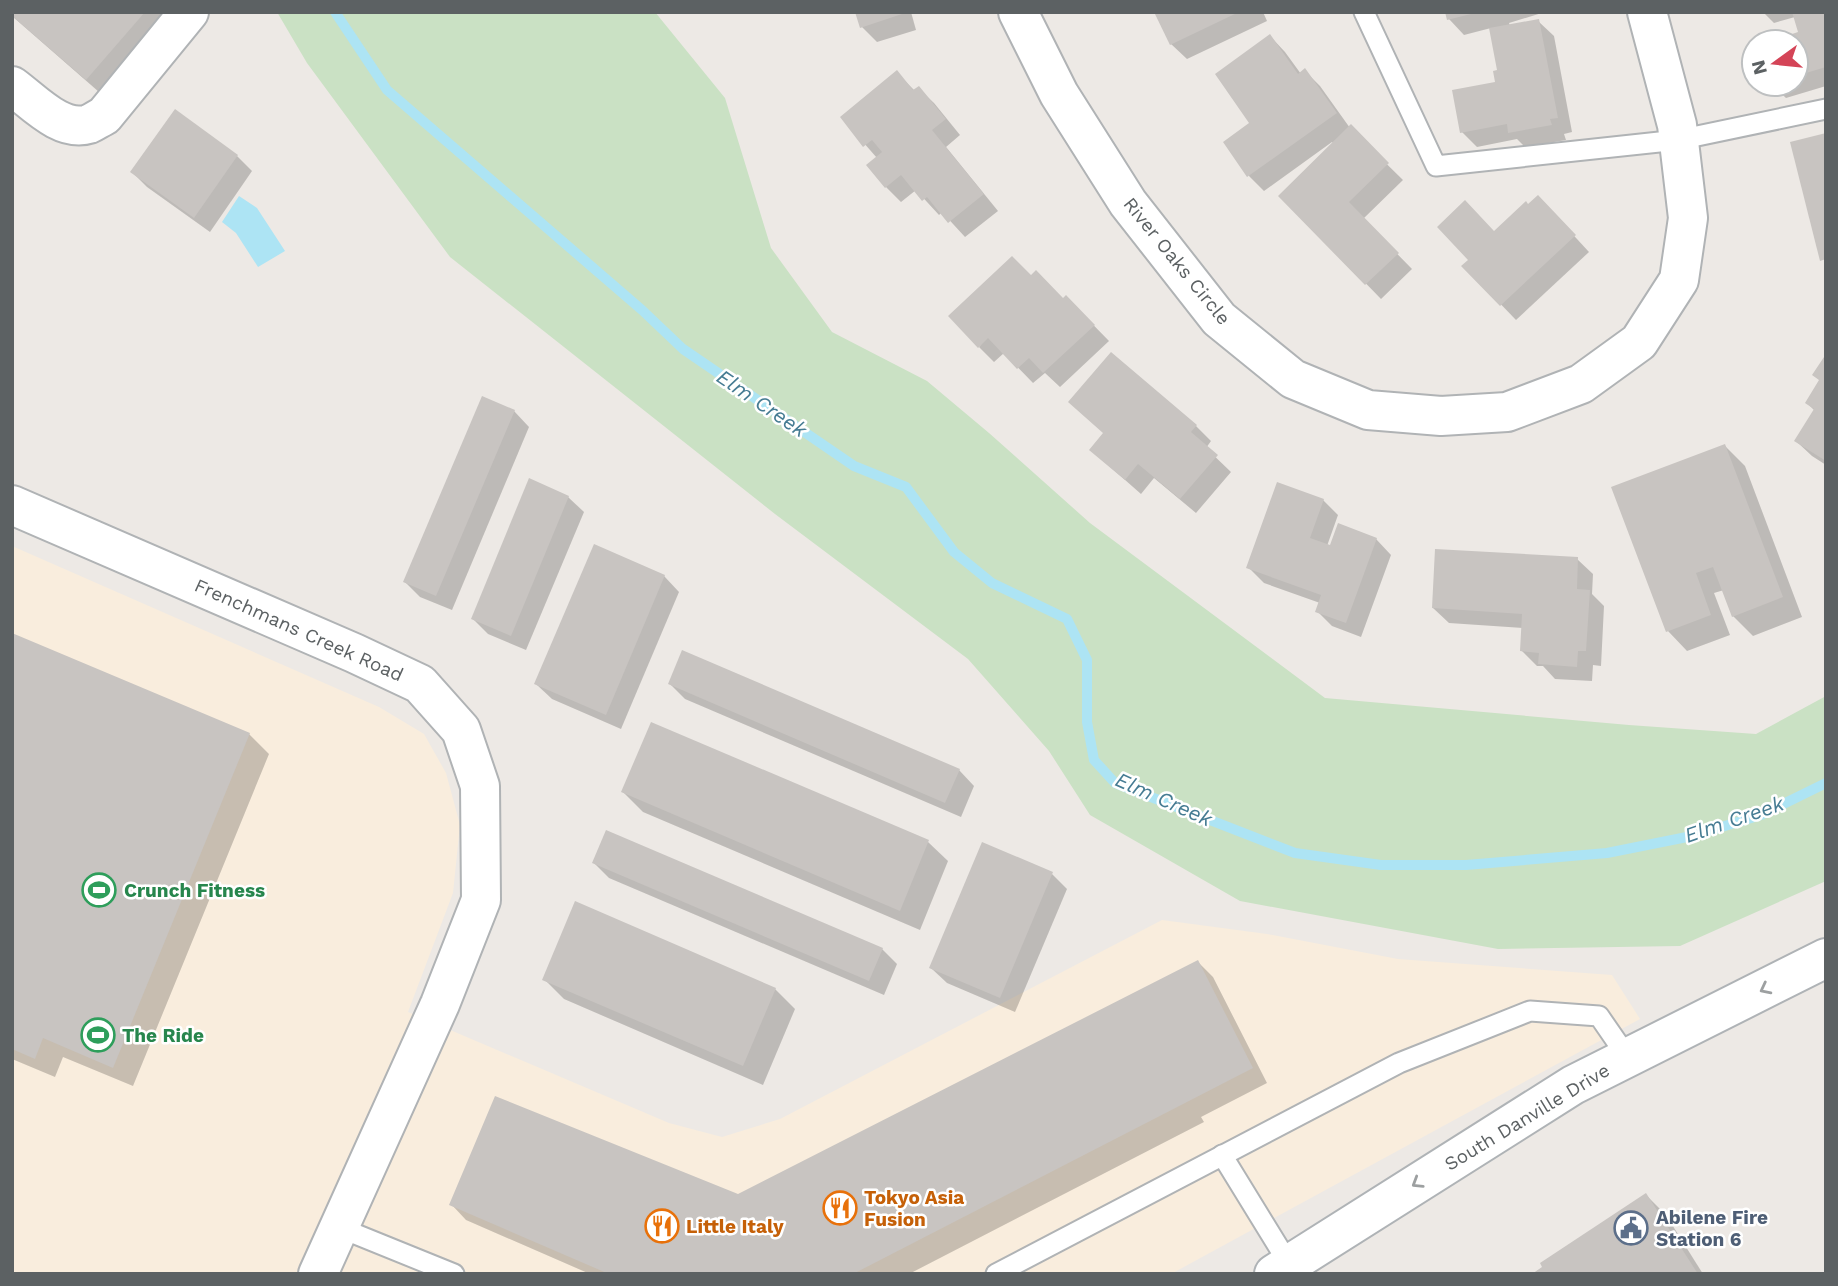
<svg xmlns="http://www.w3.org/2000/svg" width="1838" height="1286" font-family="'Work Sans',sans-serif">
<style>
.commercial{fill:#f9eddd}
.green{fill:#cae1c4}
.water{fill:#ade4f4}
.shadow{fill:#0003}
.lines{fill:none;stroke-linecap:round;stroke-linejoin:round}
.stream{stroke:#ade4f4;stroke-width:10}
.building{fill:#c8c4c1}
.service-casing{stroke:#b0b3b5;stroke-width:23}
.minor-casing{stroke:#b0b3b5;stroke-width:42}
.secondary-casing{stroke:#afb3b6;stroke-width:42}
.service{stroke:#fff;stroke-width:19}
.minor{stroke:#fff;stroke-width:38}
.secondary{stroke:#fff;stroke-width:38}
.oneway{stroke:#9da0a1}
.labels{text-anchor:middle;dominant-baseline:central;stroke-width:5;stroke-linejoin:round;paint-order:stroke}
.street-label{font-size:19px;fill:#5c6163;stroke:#fff}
.leisure-label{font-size:19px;font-weight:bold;fill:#27864d;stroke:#fff;text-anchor:start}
.food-label{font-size:19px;font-weight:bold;fill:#c56008;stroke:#fff;text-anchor:start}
.service-label{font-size:19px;font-weight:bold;fill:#4e5e75;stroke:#fff;text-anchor:start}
.water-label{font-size:21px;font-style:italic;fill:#467c93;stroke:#fff}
</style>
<rect width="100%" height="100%" fill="#ede9e5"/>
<path class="commercial" d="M12,546L379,707L424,734L446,773L460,825L453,893L408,1012L669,1123L722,1137L780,1119L1162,920L1267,934L1398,959L1612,975L1640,1019L1171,1274H12Z"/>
<path class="green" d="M277,12H655L725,98L771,248L832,332L927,381L989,433L1090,523L1325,698L1629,725L1756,734L1826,696V881L1680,946L1498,949L1240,901L1090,815L1049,751L968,659L775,514L450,257L307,63Z"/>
<path class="water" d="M239,196L257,208L285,251L258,267L236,233L222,222Z"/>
<g class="shadow">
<path d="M12,12H182L107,99L12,16Z"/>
<path d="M857,12H911L916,30L877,42L862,27Z"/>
<path d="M1154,12H1263L1267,21L1187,59L1171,44L1159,17Z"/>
<path d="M1446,12H1545L1509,23L1510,26L1538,21L1554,36L1572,132L1564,134L1566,140L1525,147L1517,139L1477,147L1462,132L1497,84L1499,72L1491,28L1464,35L1449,19Z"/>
<path d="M1763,12H1826V86L1786,98L1771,84H1796V42H1772L1800,34L1795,17L1774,23Z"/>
<path d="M1270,36L1285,52L1301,74L1305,71L1320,86L1350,128L1403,180L1363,219L1412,269L1381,299L1281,196L1334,144L1332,142L1264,191L1249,176L1252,124Z"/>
<path d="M897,73L915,91L918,88L934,103L960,135L946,147L998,211L965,237L942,212L939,215L916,190L901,202L886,187L877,158L842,118Z"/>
<path d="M175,111L237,156L252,171L210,232L147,187L132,172Z"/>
<path d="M1553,213L1589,252L1516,320L1464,266L1495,233Z"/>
<path d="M1031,277L1063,300L1066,297L1109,341L1060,387L1045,373L1033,383L1004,353L994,362L979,347Z"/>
<path d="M1111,354L1196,426L1211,441L1206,448L1231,472L1196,513L1154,478L1141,494L1091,450L1105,434Z"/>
<path d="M1826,357V465L1812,456L1796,441L1815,411L1807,403L1821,381Z"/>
<path d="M514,411L529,427L452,610L420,597L405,582Z"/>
<path d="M1725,446L1745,466L1802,617L1753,636L1733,616L1724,590L1714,593L1730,635L1687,651L1668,631Z"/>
<path d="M568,497L584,512L526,650L488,634L473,619Z"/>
<path d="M1323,500L1338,515L1327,546L1376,539L1391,555L1361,637L1332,626L1317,611L1320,603L1264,583L1248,567Z"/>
<path d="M1577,559L1593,574L1592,594L1604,606L1601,666L1593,665L1592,681L1555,679L1543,666H1537L1522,651L1523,628L1449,623L1433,608Z"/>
<path d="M664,576L679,592L621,729L552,699L536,684Z"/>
<path d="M12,635L249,734L269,754L133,1086L63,1057L55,1077L12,1059Z"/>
<path d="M670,684L959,770L974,786L961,817L685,699Z"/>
<path d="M652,724L928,842L948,861L920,930L643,812L623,792Z"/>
<path d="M594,863L882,949L897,964L884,995L609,878Z"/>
<path d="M1052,874L1067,889L1015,1012L947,983L931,968Z"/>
<path d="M1198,962L1213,977L1267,1083L1201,1117L1204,1122L909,1274H590L466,1220L451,1204L738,1196Z"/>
<path d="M544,979L775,989L795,1009L763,1085L564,999Z"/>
<path d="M1646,1195L1666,1215L1703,1274H1535Z"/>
</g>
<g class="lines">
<path class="stream" d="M335,12L387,90L642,310L683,349L854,466L906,487L954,552L992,583L1067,619L1087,660V722L1094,760L1115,783L1295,853L1381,865H1466L1607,853L1692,836L1761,815L1826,783"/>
</g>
<g class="building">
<path d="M12,12H145L86,80L12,16Z"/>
<path d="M855,12H901L902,14L860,28Z"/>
<path d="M1154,12H1239L1170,45Z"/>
<path d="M1445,12H1475V13L1447,20Z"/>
<path d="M1792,12H1826V67L1796,76V42H1768L1798,32Z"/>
<path d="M1539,19L1558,118L1550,119L1552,125L1508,133L1507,124L1460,133L1452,90L1495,82L1493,71L1497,70L1489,28Z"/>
<path d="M1270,34L1298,74L1305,68L1337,113L1247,177L1223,142L1249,123L1215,74Z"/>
<path d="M897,70L913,90L919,86L946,119L932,130L984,194L948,223L927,197L922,201L901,175L885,188L866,165L882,152L872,140L863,147L840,117Z"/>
<path d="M175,109L238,155L194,218L130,172Z"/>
<path d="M1351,124L1389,163L1349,202L1399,253L1365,285L1278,196Z"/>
<path d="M1826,133V259L1820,261L1790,142Z"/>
<path d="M1538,195L1576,235L1500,306L1461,266L1468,260L1437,227L1465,200L1494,231L1526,201L1528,204Z"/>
<path d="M1012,256L1031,275L1036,270L1063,298L1066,295L1095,325L1043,373L1029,358L1017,369L988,338L978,348L948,316Z"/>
<path d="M1111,352L1197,425L1191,432L1218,455L1180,499L1138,464L1125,480L1089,450L1103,433L1068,402Z"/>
<path d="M1826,354V461L1794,441L1814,409L1805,403L1819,380L1812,375Z"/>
<path d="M482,396L515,410L436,596L403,582Z"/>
<path d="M1725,444L1783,597L1732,617L1713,567L1696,573L1711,615L1666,632L1611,487Z"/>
<path d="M529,478L569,496L511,636L471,619Z"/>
<path d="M1277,482L1324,499L1310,538L1330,545L1338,523L1377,538L1346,623L1315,612L1321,595L1246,568Z"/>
<path d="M594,544L665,575L606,715L534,684Z"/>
<path d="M1435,549L1578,557L1577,589L1590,590L1586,651H1578L1577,667L1538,664L1539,653L1520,651L1522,614L1432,608Z"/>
<path d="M12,633L250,733L113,1068L43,1038L35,1059L12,1049Z"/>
<path d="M682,650L960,769L945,803L668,684Z"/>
<path d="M651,722L929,840L900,911L621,792Z"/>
<path d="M606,830L883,948L869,981L592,863Z"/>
<path d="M982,842L1053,872L1000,998L929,968Z"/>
<path d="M575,901L776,988L743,1066L542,980Z"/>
<path d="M1198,960L1253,1068L853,1274H609L449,1205L495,1096L738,1194Z"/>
<path d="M1646,1193L1698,1274H1532L1542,1267L1540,1263Z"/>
</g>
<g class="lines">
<defs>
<g id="service">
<path d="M1364,12L1436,166L1678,140L1826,109"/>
<path d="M1222,1155L1289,1264"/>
<path d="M338,1227L454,1274"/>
<path d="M996,1274L1399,1063L1530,1011L1599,1016L1628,1058"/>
</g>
<g id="minor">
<path d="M1018,12L1059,94L1128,203L1219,319L1293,379L1368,410L1441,416L1507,412L1581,384L1639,342L1679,280L1688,218L1677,125L1647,12"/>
<path d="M12,86C33,101 61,133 89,124C94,122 99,118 104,116L189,12"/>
<path d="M12,505L354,653L420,684L461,730L480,786L481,900L440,1004L318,1274"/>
</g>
<path id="secondary" d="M1274,1274L1573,1085L1826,958"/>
</defs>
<use href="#service" class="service-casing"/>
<use href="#minor" class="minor-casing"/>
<use href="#secondary" class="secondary-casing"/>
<use href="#service" class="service"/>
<use href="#minor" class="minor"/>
<use href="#secondary" class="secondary"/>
</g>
<defs><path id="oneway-chevron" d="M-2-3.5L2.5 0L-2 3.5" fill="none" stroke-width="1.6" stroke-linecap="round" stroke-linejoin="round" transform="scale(1.75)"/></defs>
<g class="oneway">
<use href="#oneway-chevron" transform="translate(1765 989) rotate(153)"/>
<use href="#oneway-chevron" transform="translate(1417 1183) rotate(148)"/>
</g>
<defs>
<symbol id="stadium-ring" viewBox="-11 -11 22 22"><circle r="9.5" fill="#fff" stroke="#2e9e5b" stroke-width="1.5"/><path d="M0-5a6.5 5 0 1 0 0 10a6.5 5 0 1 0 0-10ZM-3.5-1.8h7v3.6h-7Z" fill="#2e9e5b"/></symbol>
<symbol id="restaurant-ring" viewBox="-11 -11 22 22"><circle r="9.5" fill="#fff" stroke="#e8710a" stroke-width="1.5"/><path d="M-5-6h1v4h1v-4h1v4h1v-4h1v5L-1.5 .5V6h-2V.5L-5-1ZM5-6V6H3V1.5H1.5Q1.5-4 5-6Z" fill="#e8710a"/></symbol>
<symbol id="civic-ring" viewBox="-11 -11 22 22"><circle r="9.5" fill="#fff" stroke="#5c6f8a" stroke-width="1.5"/><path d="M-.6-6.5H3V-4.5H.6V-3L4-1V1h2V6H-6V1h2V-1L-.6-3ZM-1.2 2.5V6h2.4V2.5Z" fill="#5c6f8a"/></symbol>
</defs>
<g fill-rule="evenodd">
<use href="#stadium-ring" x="80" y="871" width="38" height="38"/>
<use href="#stadium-ring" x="79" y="1016" width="38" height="38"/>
<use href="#restaurant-ring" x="821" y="1189" width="38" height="38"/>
<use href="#restaurant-ring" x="643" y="1207" width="38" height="38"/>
<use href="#civic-ring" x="1612" y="1209" width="38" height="38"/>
</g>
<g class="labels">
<g class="street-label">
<text transform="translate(1177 261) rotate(51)">River Oaks Circle</text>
<text transform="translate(299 630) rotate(24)">Frenchmans Creek Road</text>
<text transform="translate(1527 1117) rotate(-31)">South Danville Drive</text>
</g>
<g class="leisure-label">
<text x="124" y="890">Crunch Fitness</text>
<text x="122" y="1035">The Ride</text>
</g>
<g class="food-label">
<text x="864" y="1197">Tokyo Asia<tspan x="864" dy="22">Fusion</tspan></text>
<text x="686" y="1226">Little Italy</text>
</g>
<g class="service-label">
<text x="1656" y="1217">Abilene Fire<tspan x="1656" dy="22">Station 6</tspan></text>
</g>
<g class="water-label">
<text transform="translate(762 403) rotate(34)">Elm Creek</text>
<text transform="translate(1164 799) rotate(24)">Elm Creek</text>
<text transform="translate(1734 819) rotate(-19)">Elm Creek</text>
</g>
</g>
<rect width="1838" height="1286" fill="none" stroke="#5c6163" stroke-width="28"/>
<g transform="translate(1775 63) rotate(255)"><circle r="33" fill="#ffffff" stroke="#bec0c1" stroke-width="2"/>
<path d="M0-5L12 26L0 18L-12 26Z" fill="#d44457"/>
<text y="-10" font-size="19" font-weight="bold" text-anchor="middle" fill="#5c6163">N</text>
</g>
</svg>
